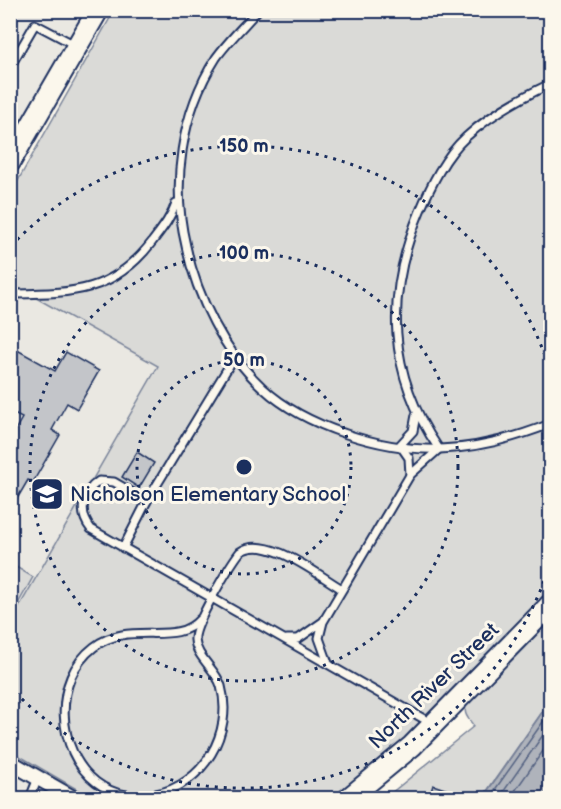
<svg xmlns="http://www.w3.org/2000/svg" width="561" height="809" font-family="'Balsamiq Sans',sans-serif">
<style>
.built{fill:#eae8e2}
.green{fill:#dadad7;stroke:#7a849a;stroke-width:1.5}
.water{fill:#afb3bb;stroke:#747e96;stroke-width:1.5}
.lines{fill:none;stroke-linecap:round;stroke-linejoin:round}
.shore{stroke:#566483;stroke-width:1.5}
.building{fill:#c3c5c9;stroke:#1b2f5e;stroke-width:1.5}
.lane-casing{stroke:#1b2f5e;stroke-width:11}
.street-casing{stroke:#1b2f5e;stroke-width:18}
.secondary-casing{stroke:#1b2f5e;stroke-width:24}
.lane{stroke:#fbf7ec;stroke-width:7}
.street{stroke:#fbf7ec;stroke-width:14}
.secondary{stroke:#fbf7ec;stroke-width:20}
.ring{fill:none;stroke:#1b2f5e;stroke-width:3;stroke-dasharray:3 6}
.labels{text-anchor:middle;dominant-baseline:central;stroke-width:6;stroke-linejoin:round;paint-order:stroke}
.poi-label{font-size:21px;fill:#1b2f5e;stroke:#fbf7ec;text-anchor:start}
.street-label{font-size:21px;fill:#1b2f5e;stroke:#fbf7ec}
.centre{fill:#1b2f5e;stroke:#fbf7ec;stroke-width:3}
.ring-label{font-size:18px;text-anchor:middle;font-weight:bold;fill:#1b2f5e;stroke:#fbf7ec;stroke-width:6;stroke-linejoin:round;paint-order:stroke}
</style>
<rect width="100%" height="100%" fill="#fbf7ec"/>
<filter id="ink" filterUnits="userSpaceOnUse"><feTurbulence type="fractalNoise" baseFrequency=".0167" numOctaves="2"/><feDisplacementMap in="SourceGraphic" scale="12" xChannelSelector="R" yChannelSelector="G"/><feConvolveMatrix kernelMatrix="1 2 1 2 8 2 1 2 1" color-interpolation-filters="sRGB"/></filter>
<g filter="url(#ink)">
<g class="built">
<path d="M11,11H84L11,154Z"/>
<path d="M11,284L158,366L11,621Z"/>
<path d="M11,767L65,798H11Z"/>
</g>
<g class="green">
<path d="M114,11H550V591L406,737L334,798H92L11,751V621L158,366L11,284V193Z"/>
<path d="M11,564L33,577L11,616Z"/>
<path d="M550,613V701L482,798H385L474,726C467,717 462,713 468,701Z"/>
</g>
<path class="water" d="M550,701V798H482L491,786Z"/>
<g class="lines">
<g class="shore">
<path d="M489,798L550,712"/>
<path d="M499,798L550,725"/>
<path d="M510,798L550,741"/>
</g>
</g>
<g class="building">
<path d="M10,346L55,371L66,352L99,371L77,409L67,403L52,430L60,435L33,482L28,480L10,511V439L22,418L10,412Z"/>
<path d="M137,452L154,463L139,488L122,477Z"/>
<path d="M433,785L466,796V798H429Z"/>
</g>
<g class="lines">
<defs>
<g id="lane">
<path d="M258,10C244,26 228,41 216,58C181,113 171,184 186,246C197,297 224,352 263,388C305,427 383,451 440,449C477,448 517,437 550,424"/>
<path d="M10,67L35,24L75,45"/>
<path d="M10,294C71,293 112,294 152,242C161,230 171,218 176,203"/>
<path d="M410,475L409,458L400,445L413,431L416,415"/>
<path d="M147,501L114,482L99,481C82,492 78,513 91,529L431,723"/>
<path d="M123,548L147,501L235,356"/>
<path d="M200,619C175,648 130,619 94,647C52,679 56,751 96,782C113,795 135,799 156,794C203,785 234,733 221,686C216,669 196,657 195,640C193,626 230,565 240,552C266,533 318,575 342,589"/>
<path d="M287,639H298L321,623"/>
<path d="M328,663L319,638L323,622L410,475L439,449C387,373 385,295 420,211C431,185 445,156 466,137C490,115 520,98 550,84"/>
<path d="M30,798L38,778"/>
</g>
<path id="street" d="M10,762L73,798"/>
<g id="secondary">
<path d="M10,162L98,10"/>
<path d="M349,798L412,746L550,605"/>
</g>
</defs>
<use href="#lane" class="lane-casing"/>
<use href="#street" class="street-casing"/>
<use href="#secondary" class="secondary-casing"/>
<use href="#lane" class="lane"/>
<use href="#street" class="street"/>
<use href="#secondary" class="secondary"/>
</g>
</g>
<g class="ring">
<circle cx="244" cy="467" r="107"/>
<circle cx="244" cy="467" r="214"/>
<path d="M550 564A321 321 0 0 1 11 688M11 246A321 321 0 0 1 550 370"/>
</g>
<defs>
<symbol id="school-square" viewBox="-11 -11 22 22"><rect x="-9" y="-9" width="18" height="18" rx="4" fill="#1b2f5e" stroke="#fbf7ec"/><path d="M0-5L7-2L0 1L-7-2ZM-4 1L0 2.5L4 1V4Q0 6-4 4Z" fill="#fff"/></symbol>
</defs>
<g fill-rule="evenodd">
<use href="#school-square" x="28" y="475" width="38" height="38"/>
</g>
<g class="labels">
<g class="poi-label">
<text x="70" y="494">Nicholson Elementary School</text>
</g>
<g class="street-label">
<text transform="translate(434 686) rotate(-44)">North River Street</text>
</g>
</g>
<circle cx="244" cy="467" r="9" class="centre"/>
<g class="ring-label">
<text x="244" y="152">150 m</text>
<text x="244" y="259">100 m</text>
<text x="244" y="366">50 m</text>
</g>
<rect width="561" height="809" fill="none" stroke="#fbf7ec" stroke-width="36"/>
<rect x="18" y="18" width="525" height="773" fill="none" stroke="#1b2f5e" stroke-width="2" filter="url(#ink)"/>
</svg>
